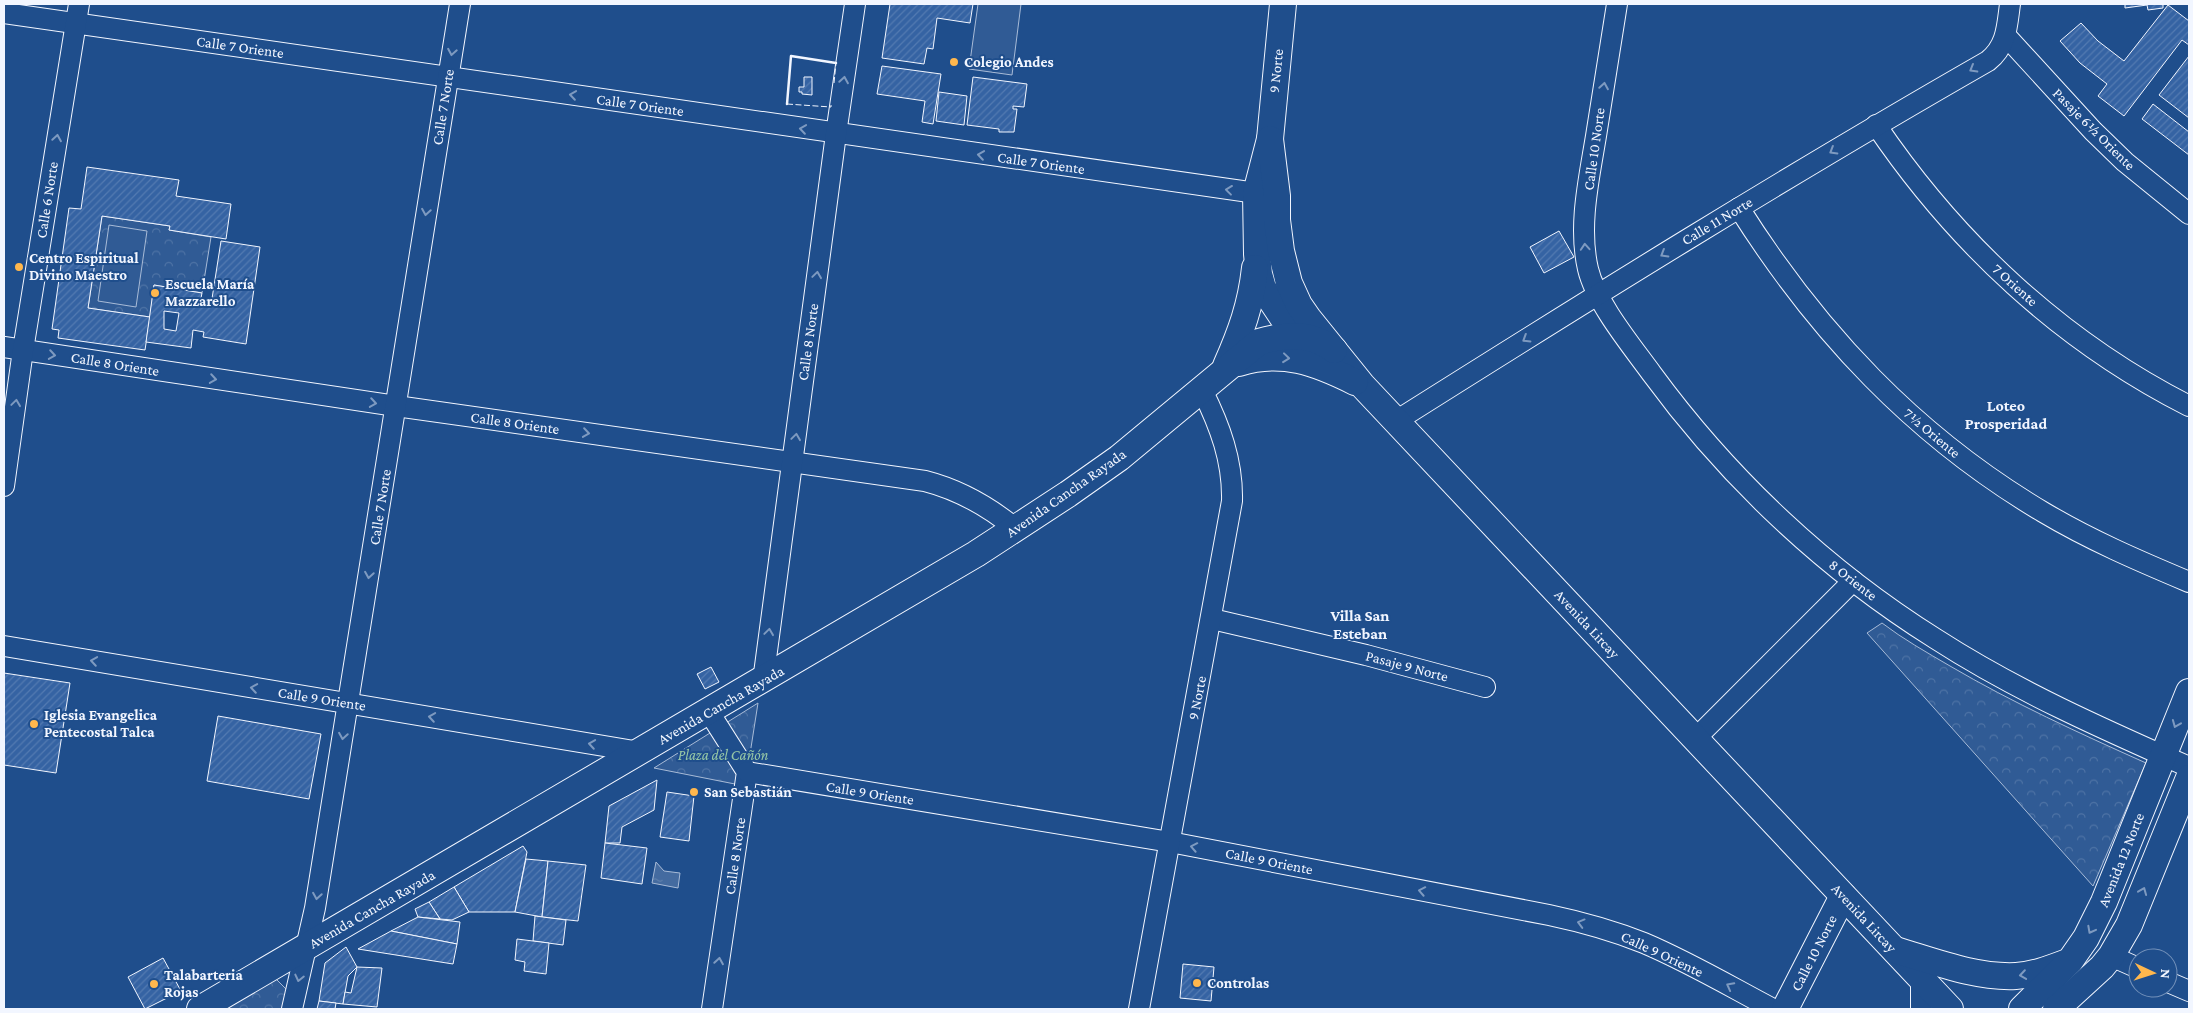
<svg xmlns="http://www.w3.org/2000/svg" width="2193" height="1013" font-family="'Crimson Pro',serif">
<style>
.forest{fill:url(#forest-crowns);stroke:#a8bbd7}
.pitch{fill:#305b95;stroke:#a8bbd7}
.water{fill:url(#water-ripples);stroke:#a8bbd7}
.building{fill:url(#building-hatch);stroke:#f2f6ff;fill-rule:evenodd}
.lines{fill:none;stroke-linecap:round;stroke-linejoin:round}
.minor-casing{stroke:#f2f6ff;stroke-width:22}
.major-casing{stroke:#f2f6ff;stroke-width:28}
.minor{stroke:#1f4e8c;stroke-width:20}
.major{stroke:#1f4e8c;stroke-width:26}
.fence{stroke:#f2f6ff;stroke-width:1;stroke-dasharray:6 2.5;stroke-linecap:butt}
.wall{stroke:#f2f6ff;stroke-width:2.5}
.oneway{stroke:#7e9ac0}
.poi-dot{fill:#ffb74d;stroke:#1f4e8c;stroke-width:2}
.labels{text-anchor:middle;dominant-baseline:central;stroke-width:4;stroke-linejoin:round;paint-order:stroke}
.street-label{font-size:15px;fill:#f2f6ff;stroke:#1f4e8c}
.poi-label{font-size:15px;font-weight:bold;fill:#f2f6ff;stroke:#1f4e8c;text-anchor:start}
.park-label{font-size:15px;font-style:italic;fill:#97c8a6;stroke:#1f4e8c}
.neighbourhood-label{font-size:16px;font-weight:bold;fill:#f2f6ff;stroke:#1f4e8c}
</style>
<defs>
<pattern id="forest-crowns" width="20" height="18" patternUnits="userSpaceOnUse" patternTransform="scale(1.25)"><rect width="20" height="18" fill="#305b95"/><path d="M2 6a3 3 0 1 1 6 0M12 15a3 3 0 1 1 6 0" fill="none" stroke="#4e73a5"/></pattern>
<pattern id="water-ripples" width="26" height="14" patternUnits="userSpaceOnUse" patternTransform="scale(1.25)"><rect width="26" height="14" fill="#446ba0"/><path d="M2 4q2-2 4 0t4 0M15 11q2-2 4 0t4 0" fill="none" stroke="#5f81ae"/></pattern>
<pattern id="building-hatch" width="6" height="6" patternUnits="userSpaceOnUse" patternTransform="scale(1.25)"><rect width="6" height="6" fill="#3563a3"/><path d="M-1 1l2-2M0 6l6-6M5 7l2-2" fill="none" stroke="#537ab1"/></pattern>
</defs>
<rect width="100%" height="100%" fill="#1f4e8c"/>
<g class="forest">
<path d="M102,216L170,226L169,230L211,237L202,293L154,285L150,317L88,308Z"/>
<path d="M1882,623C1903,639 1926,652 1950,666C2013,703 2079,733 2146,763L2093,886L1867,633Z"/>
<path d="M758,703L745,786L654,768Z"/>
<path d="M276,979L287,990L282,1009H226Z"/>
</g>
<g class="pitch">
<path d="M978,4H1021L1012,75L969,69Z"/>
<path d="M109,225L147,231L136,307L98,301Z"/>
</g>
<path class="water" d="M656,862L664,871L680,873L678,888L652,883Z"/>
<g class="building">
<path d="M890,4H973L970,23L937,18L933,49L927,48L924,64L882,58Z"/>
<path d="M2125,4H2163V8L2148,10L2147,5L2125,8Z"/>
<path d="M2168,5L2189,21V45L2182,40L2124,116L2098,96L2107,84L2080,63L2060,41L2081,23L2098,41L2124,61Z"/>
<path d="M2189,56V118L2159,95Z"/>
<path d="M882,66L941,74L933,124L922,122L925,101L877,94Z"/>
<path d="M804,77H812V95L802,94V92H799V87H804Z"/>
<path d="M973,77L1027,84L1024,107L1013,106V109H1017L1014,132H999V129L967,125Z"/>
<path d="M939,92L967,96L964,125L936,121Z"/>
<path d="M2153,104L2189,132V155L2142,119Z"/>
<path d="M87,167L179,180L176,196L231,204L226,239L169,230L170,226L102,216L88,308L150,317L145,350L58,338L59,330L52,329L69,208L81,209Z"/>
<path d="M1559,231L1574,257L1544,273L1530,247Z"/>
<path d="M221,241L260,247L246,344L203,337L204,332L193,330L191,348L146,342L154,285L202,293L200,303L211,305ZM164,311L179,313L176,331L164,329Z"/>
<path d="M711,667L719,682L705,689L697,674Z"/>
<path d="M4,673L70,683L56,773L4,765Z"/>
<path d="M218,716L321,734L309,799L207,781Z"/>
<path d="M657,780L654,810L622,827L620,843H605L609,806Z"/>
<path d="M667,792L694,796L689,841L660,837Z"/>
<path d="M605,843L647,848L642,884L601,878Z"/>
<path d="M523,846L527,852L515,912H469L454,887Z"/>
<path d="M526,859L548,861L542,917L515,912Z"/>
<path d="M548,861L586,865L578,921L542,917Z"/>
<path d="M454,887L469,912L452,920L440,919L429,902Z"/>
<path d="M429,902L440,919L418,917L415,909Z"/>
<path d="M535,916L566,920L563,945L533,941Z"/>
<path d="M418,917L460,922L457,944L391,931Z"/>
<path d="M391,931L457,944L453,964L358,949Z"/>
<path d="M517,939L549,943L546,974L524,971L525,962L515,960Z"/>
<path d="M346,947L357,967L348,976L343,1004L319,1001L325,963Z"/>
<path d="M163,958L181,991L145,1009L128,977Z"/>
<path d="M1183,964L1214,967L1211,1001L1180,998Z"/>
<path d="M357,967L382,968L377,1007L343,1004L345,992L351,993Z"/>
<path d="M319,1001L336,1003L335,1009H317Z"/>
</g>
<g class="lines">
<defs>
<g id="minor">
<path d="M1617,4C1610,48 1603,92 1596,136C1589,179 1578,226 1588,269C1596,303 1631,345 1652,374C1729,479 1826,570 1936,639C2015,690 2103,729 2189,767"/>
<path d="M4,13L1270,195"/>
<path d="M2006,36L2093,131L2125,162L2189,214"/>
<path d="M1876,125C1956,243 2061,341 2189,406"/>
<path d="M1739,208C1818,333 1915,436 2043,512C2090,540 2139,561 2189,582"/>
<path d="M4,347L396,406L925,481C960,490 988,506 1016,529"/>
<path d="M1396,421C1591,298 1787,176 1988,61C2007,46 2007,26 2010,4"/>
<path d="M4,486L23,350L79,4"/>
<path d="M1212,619L1366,655L1485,687"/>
<path d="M4,646L640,752"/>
<path d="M763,681L836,134L855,4"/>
<path d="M709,712L747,772L712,1009"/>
<path d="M1695,739L1853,581"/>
<path d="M747,772L1170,842L1549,915C1582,922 1614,931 1644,943C1689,962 1731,987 1773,1009"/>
<path d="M2111,956L2138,968"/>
<path d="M2168,982L2189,991"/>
<path d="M292,1009L315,908L460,4"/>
<path d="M1139,1009L1232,501C1233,461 1220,426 1202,390"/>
<path d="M1921,1009V978"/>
</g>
<g id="major">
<path d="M1283,4L1270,139L1256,193L1257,254L1259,274L1263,288L1283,318L1306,345"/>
<path d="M1270,139L1277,196V220L1281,251L1289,283L1299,305L1308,318L1362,385L1950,1009"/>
<path d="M1239,363C1281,349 1317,363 1355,382"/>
<path d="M1226,366C1241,332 1251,305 1255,268"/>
<path d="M1895,950C1933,961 1975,978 2016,976C2033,975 2049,969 2065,963"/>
<path d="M200,1009L976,554L1068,494L1119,458L1259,342C1286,334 1311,332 1334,350"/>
<path d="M1785,1009L1843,896"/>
<path d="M2022,1009L2070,961L2086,938L2104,902L2189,692"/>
<path d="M2056,1009L2102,967L2111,956L2129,925L2189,778"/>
</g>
</defs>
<use href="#minor" class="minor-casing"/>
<use href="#major" class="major-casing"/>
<use href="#minor" class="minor"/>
<use href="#major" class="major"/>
<g class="fence">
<path d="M834,83L836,63"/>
<path d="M787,104L831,107V105"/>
</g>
<path class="wall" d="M787,104L791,56L836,63"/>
</g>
<defs><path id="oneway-chevron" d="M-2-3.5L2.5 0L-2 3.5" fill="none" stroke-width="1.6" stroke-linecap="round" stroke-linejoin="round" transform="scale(1.25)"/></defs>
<g class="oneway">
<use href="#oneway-chevron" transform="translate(452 52) rotate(100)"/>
<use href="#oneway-chevron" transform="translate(1973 69) rotate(150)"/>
<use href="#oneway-chevron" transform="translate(844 80) rotate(-81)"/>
<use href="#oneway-chevron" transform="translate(1604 86) rotate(-81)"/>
<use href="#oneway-chevron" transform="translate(573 95) rotate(-172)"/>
<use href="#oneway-chevron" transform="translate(803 129) rotate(-172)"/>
<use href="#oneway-chevron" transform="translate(57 138) rotate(-81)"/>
<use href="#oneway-chevron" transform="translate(1833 151) rotate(149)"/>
<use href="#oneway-chevron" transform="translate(981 155) rotate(-172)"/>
<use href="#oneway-chevron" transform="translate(1229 190) rotate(-173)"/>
<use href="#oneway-chevron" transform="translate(426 212) rotate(99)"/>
<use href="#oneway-chevron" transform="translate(1585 247) rotate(-94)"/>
<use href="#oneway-chevron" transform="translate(1664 254) rotate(149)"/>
<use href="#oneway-chevron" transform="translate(817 275) rotate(-82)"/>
<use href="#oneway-chevron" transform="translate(1526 339) rotate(148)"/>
<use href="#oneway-chevron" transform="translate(52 355) rotate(9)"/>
<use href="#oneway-chevron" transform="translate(1286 358) rotate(6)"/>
<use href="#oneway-chevron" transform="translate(213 379) rotate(9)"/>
<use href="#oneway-chevron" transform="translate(16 403) rotate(-82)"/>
<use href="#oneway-chevron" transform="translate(373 403) rotate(9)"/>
<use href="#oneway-chevron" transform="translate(586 433) rotate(8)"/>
<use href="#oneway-chevron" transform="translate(796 437) rotate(-82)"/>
<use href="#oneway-chevron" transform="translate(369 575) rotate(99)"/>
<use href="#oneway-chevron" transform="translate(769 632) rotate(-82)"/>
<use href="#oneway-chevron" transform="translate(94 661) rotate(-171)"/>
<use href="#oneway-chevron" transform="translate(254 688) rotate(-171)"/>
<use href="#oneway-chevron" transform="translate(432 717) rotate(-171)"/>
<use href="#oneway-chevron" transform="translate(2176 724) rotate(112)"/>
<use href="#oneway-chevron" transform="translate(343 736) rotate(99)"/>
<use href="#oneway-chevron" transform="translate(592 744) rotate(-171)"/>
<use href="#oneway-chevron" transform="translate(1194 847) rotate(-169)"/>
<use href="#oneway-chevron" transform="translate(1422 891) rotate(-169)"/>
<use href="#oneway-chevron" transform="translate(2143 891) rotate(-68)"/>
<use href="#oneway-chevron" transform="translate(317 896) rotate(99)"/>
<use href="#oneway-chevron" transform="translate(1581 923) rotate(-165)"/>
<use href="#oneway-chevron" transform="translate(2091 930) rotate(118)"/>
<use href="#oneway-chevron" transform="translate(719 961) rotate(-81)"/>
<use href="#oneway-chevron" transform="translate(2023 975) rotate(172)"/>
<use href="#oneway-chevron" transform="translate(299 978) rotate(103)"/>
<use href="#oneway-chevron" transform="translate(1730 986) rotate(-152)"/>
</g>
<g class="poi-dot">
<circle cx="954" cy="62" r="5"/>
<circle cx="19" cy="267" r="5"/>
<circle cx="155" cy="293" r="5"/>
<circle cx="34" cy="724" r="5"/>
<circle cx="694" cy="792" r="5"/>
<circle cx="1197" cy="983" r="5"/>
<circle cx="154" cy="984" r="5"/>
</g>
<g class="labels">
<g class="street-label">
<text transform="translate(240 47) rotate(8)">Calle 7 Oriente</text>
<text transform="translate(1276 71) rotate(-84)">9 Norte</text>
<text transform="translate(640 105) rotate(8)">Calle 7 Oriente</text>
<text transform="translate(443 107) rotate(-81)">Calle 7 Norte</text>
<text transform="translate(2094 129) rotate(45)">Pasaje 6½ Oriente</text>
<text transform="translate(1594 149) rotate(-82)">Calle 10 Norte</text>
<text transform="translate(1041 163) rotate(8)">Calle 7 Oriente</text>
<text transform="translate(47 200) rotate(-81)">Calle 6 Norte</text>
<text transform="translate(1717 221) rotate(-31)">Calle 11 Norte</text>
<text transform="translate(2015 285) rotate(42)">7 Oriente</text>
<text transform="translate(808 342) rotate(-82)">Calle 8 Norte</text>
<text transform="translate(115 364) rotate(9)">Calle 8 Oriente</text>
<text transform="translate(515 423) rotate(8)">Calle 8 Oriente</text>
<text transform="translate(1932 433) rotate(40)">7½ Oriente</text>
<text transform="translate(1066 493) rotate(-35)">Avenida Cancha Rayada</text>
<text transform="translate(380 507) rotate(-81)">Calle 7 Norte</text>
<text transform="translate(1853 580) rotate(38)">8 Oriente</text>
<text transform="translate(1587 624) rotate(47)">Avenida Lircay</text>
<text transform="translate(1407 666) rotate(15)">Pasaje 9 Norte</text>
<text transform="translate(1197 698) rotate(-79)">9 Norte</text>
<text transform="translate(322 699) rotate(9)">Calle 9 Oriente</text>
<text transform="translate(721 705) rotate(-30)">Avenida Cancha Rayada</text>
<text transform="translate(870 793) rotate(9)">Calle 9 Oriente</text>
<text transform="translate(735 856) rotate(-82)">Calle 8 Norte</text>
<text transform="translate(2121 860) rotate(-68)">Avenida 12 Norte</text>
<text transform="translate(1269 861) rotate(11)">Calle 9 Oriente</text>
<text transform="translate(372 909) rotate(-30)">Avenida Cancha Rayada</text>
<text transform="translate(1864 918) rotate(47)">Avenida Lircay</text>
<text transform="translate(1814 953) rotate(-63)">Calle 10 Norte</text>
<text transform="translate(1662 954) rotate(25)">Calle 9 Oriente</text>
</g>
<g class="poi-label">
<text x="964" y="62">Colegio Andes</text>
<text x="29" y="258">Centro Espiritual<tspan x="29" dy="17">Divino Maestro</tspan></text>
<text x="165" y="284">Escuela María<tspan x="165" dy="17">Mazzarello</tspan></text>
<text x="44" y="715">Iglesia Evangelica<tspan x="44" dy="17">Pentecostal Talca</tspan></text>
<text x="704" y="792">San Sebastián</text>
<text x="164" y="975">Talabarteria<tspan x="164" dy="17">Rojas</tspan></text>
<text x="1207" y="983">Controlas</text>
</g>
<g class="park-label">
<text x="723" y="755">Plaza del Cañón</text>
</g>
<g class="neighbourhood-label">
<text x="2006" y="405">Loteo<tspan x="2006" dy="18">Prosperidad</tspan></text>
<text x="1360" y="615">Villa San<tspan x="1360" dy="18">Esteban</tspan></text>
</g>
</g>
<rect width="2193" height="1013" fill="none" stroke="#f2f6ff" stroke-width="10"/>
<g transform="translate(2153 973) rotate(94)"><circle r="24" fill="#1f4e8c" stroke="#7391ba"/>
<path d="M0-4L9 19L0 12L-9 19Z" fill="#ffb74d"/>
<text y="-8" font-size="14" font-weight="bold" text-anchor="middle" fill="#f2f6ff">N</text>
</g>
</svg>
